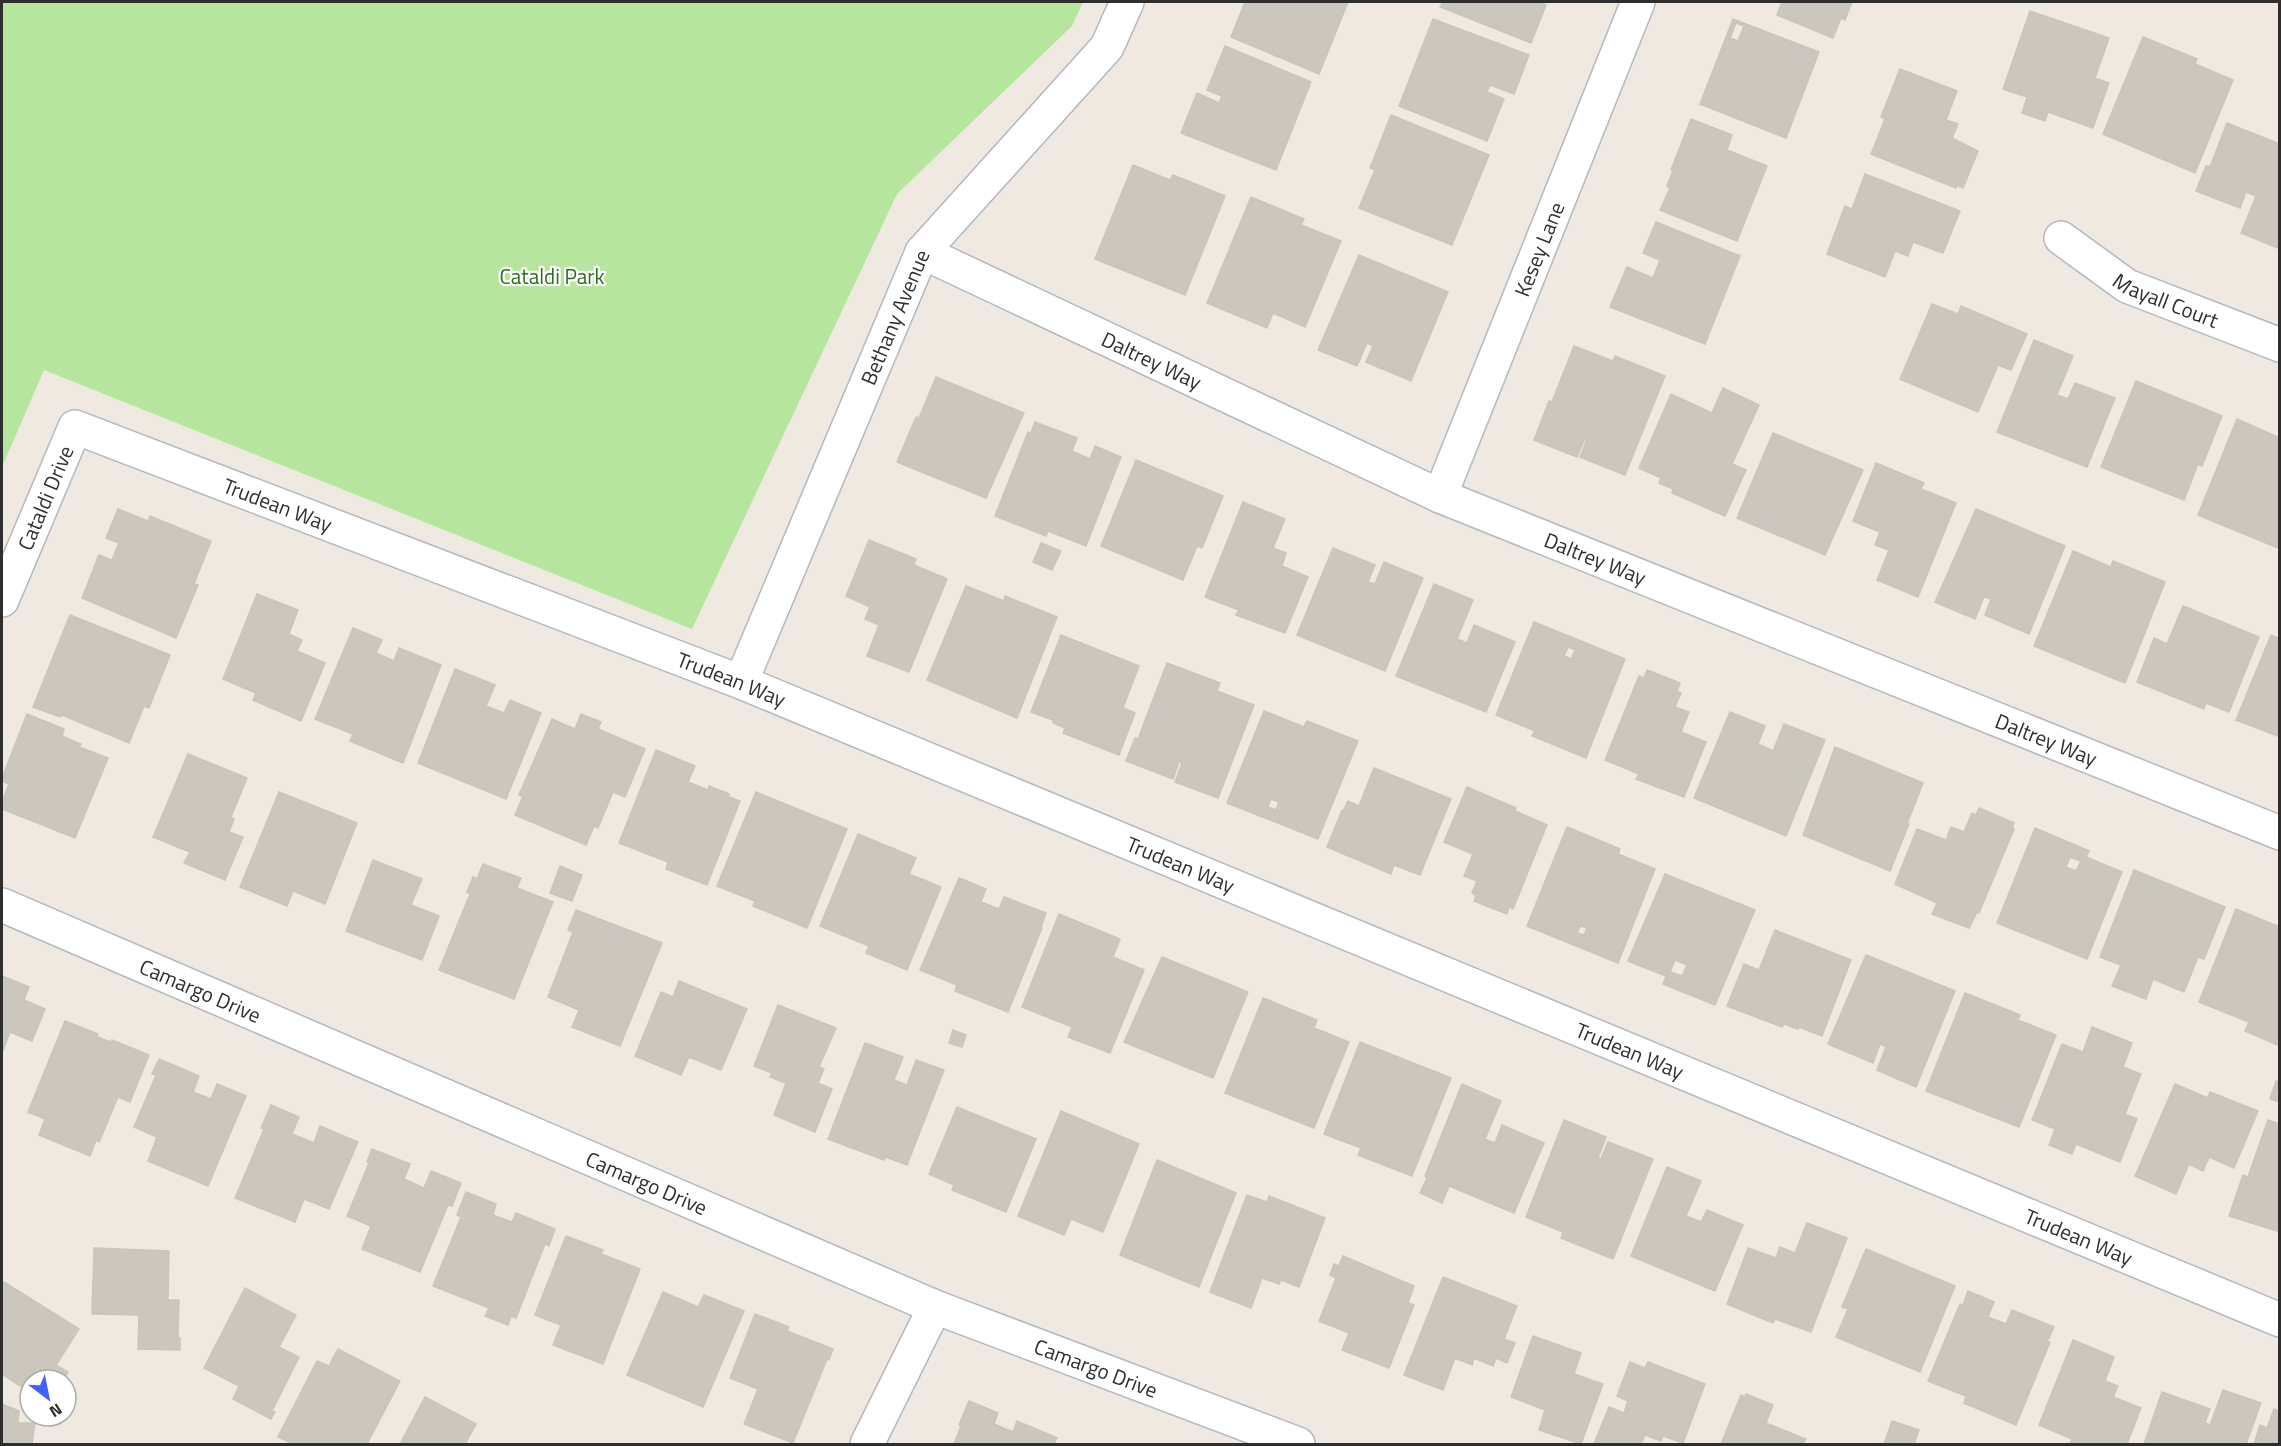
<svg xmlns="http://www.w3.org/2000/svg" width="2281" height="1446" font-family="'Titillium Web',sans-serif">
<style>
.green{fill:#b6e59e}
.building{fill:#cbc7bf;stroke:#cbc5ba;stroke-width:1.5;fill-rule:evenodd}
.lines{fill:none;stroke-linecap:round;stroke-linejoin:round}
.street-casing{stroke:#b4b7c1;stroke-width:36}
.street{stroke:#fff;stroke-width:33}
.labels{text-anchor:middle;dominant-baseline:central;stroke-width:4.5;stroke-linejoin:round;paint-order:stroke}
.street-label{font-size:21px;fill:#2e2e2e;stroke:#fff}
.park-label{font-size:21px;fill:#2c6e1b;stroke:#fff}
</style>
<rect width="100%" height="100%" fill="#efe9e1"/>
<path class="green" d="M2,2H1083L1072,26L897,194L692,629L44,370L2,467Z"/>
<g class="building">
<path d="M1245,2H1348L1319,74L1231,37Z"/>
<path d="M1443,2H1537L1546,5L1531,43L1440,7Z"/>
<path d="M1782,2H1852L1845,20L1841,18L1833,38L1777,15Z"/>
<path d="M2030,11L2109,38L2095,78L2109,83L2093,128L2048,112L2045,121L2022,113L2027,97L2003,89Z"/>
<path d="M1433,19L1529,55L1514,94L1490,85L1487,92L1504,99L1487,141L1399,106Z"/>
<path d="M1733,19L1819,52L1786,138L1700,104ZM1736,23L1744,26L1738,41L1730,38Z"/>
<path d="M2143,37L2197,59L2195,64L2233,80L2195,173L2103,134Z"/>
<path d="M1225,46L1311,82L1276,170L1181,133L1197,93L1219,103L1222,96L1207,90Z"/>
<path d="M1900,69L1957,91L1946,120L1958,124L1952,138L1978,151L1963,188L1957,185L1956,188L1871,154L1885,119L1881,117Z"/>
<path d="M1391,115L1489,155L1452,245L1359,208L1375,170L1370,168Z"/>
<path d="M1691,119L1732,135L1727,150L1767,166L1737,241L1660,210L1670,188L1667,186L1673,171L1671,170Z"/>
<path d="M2227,123L2280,144V249L2241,233L2256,196L2246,192L2240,208L2196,191L2206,166L2210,167Z"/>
<path d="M1133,165L1170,180L1173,175L1225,196L1185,295L1095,259Z"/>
<path d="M1865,174L1960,211L1943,253L1913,242L1908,256L1895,251L1885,277L1827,254L1845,206L1852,209Z"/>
<path d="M1251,197L1304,219L1301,225L1341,241L1305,327L1273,313L1267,328L1207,303Z"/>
<path d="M1656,222L1740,256L1705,344L1610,307L1627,267L1653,278L1660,260L1643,253Z"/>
<path d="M1359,255L1448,292L1411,381L1366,362L1373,346L1367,343L1357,366L1318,350Z"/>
<path d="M1932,304L1958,314L1961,306L2027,334L2011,370L1998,365L1978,412L1900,379Z"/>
<path d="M2034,340L2073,356L2057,395L2068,399L2075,383L2115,398L2087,467L1997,432Z"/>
<path d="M1574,346L1613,361L1615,356L1665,376L1625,475L1580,457L1587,439L1585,438L1577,457L1534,440L1549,401L1552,402Z"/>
<path d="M936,377L1024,413L986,498L897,462L916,417L919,418Z"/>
<path d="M2136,381L2222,416L2202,466L2198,464L2184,500L2101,467Z"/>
<path d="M1723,388L1759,405L1732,464L1746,470L1725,516L1672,493L1673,489L1659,483L1661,478L1639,468L1671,394L1712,413Z"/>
<path d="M2237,419L2280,438V549L2198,515Z"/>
<path d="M1035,422L1077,438L1072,451L1090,459L1095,446L1121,457L1086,546L1048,531L1046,536L995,516L1028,432L1031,433Z"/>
<path d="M1773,433L1863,470L1825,555L1737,518Z"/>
<path d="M1136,460L1223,496L1202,548L1197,546L1183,580L1101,546Z"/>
<path d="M1876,463L1924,483L1921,489L1956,503L1918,597L1877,580L1889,550L1875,545L1880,532L1853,521Z"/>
<path d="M1243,502L1285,519L1273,548L1286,553L1282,566L1308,577L1285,633L1236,615L1239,610L1205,597Z"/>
<path d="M118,509L148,521L150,516L211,541L194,584L198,585L176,638L82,598L99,555L112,560L119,543L106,538Z"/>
<path d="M1976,509L2065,546L2029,634L1985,615L1991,599L1984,597L1975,619L1935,602Z"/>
<path d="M869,540L916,559L914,565L947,579L909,672L867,656L879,625L865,619L870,607L846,596Z"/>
<path d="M1041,543L1061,551L1052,570L1033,562Z"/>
<path d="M1333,548L1375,565L1368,582L1375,584L1384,562L1423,578L1385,671L1297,635Z"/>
<path d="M2073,551L2111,567L2113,561L2165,582L2125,683L2034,646Z"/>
<path d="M1434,584L1473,600L1457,639L1467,643L1474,625L1515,642L1486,712L1396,676Z"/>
<path d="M966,586L1004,601L1005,596L1057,617L1017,718L927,680Z"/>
<path d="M257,594L298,610L289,634L302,640L297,651L325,663L301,721L253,700L256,693L223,679Z"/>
<path d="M2183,606L2259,637L2229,712L2206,703L2204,709L2137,682L2154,638L2167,644Z"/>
<path d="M70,615L170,655L149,708L144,706L129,743L62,715L60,717L33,707Z"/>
<path d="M1534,622L1625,659L1586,758L1532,736L1535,731L1496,715ZM1568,647L1575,650L1571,659L1564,656Z"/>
<path d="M353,628L382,640L376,653L394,661L399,648L441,665L403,763L350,741L353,734L315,719Z"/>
<path d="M1061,635L1139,666L1123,708L1135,713L1119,755L1063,733L1065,728L1053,723V720L1031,712Z"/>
<path d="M2271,635L2280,639V737L2236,720Z"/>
<path d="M1167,663L1220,683L1217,691L1254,705L1218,798L1175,782L1182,763L1179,762L1173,779L1126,761L1135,738L1138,739Z"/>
<path d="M455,669L495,685L486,706L504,713L510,700L541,713L506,799L418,763Z"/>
<path d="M1647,670L1680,683L1677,691L1681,693L1675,707L1689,712L1681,732L1706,742L1684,797L1636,779L1639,774L1605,760L1639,676L1644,678Z"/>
<path d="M1264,711L1304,727L1307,721L1358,741L1318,839L1227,803ZM1271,799L1279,802L1276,810L1268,807Z"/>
<path d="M1730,712L1765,726L1758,744L1773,751L1784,724L1825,740L1786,836L1694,798Z"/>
<path d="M27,714L64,729L62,736L81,744L79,747L108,758L75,838L2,809V802L9,784L2,781V778Z"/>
<path d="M581,714L601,722L598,729L645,749L625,797L613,792L598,828L594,826L586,845L515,815L523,796L519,795L552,719L575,729Z"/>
<path d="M1835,747L1923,783L1907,824H1909L1890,871L1803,835Z"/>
<path d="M656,750L695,766L688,782L708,790L709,786L729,794V797L740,801L707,885L666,869L668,862L619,843Z"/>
<path d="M188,754L247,778L231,817L234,819L229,832L243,837L225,880L184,863L190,852L153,837Z"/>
<path d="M1374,768L1451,799L1420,875L1394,865L1391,874L1327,847L1342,810L1343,811L1348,801L1359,806Z"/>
<path d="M1467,787L1516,808L1515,811L1547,825L1513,909L1509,907L1507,914L1474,901L1476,896L1472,893L1477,881L1464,876L1473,854L1444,842Z"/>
<path d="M279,792L357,823L325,904L293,891L287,906L240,887Z"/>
<path d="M756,792L847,829L807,928L753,906L755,901L717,886Z"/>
<path d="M1979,808L2014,823L2012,828L2014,829L1979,913L1977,912L1969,928L1932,914L1937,903L1895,884L1917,829L1946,840L1951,827L1964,832L1972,813L1976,815Z"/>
<path d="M1567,827L1620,849L1618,854L1655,869L1618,963L1527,926ZM1580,926L1587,928L1584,935L1577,933Z"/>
<path d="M2035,828L2089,851L2086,857L2122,872L2087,959L1997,923ZM2070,857L2081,861L2076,871L2066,867Z"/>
<path d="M858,834L916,858L909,874L941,887L907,970L866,953L869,946L820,926Z"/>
<path d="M373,860L422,879L411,905L439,916L422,960L346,931Z"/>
<path d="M483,864L521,878L517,888L553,902L514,999L439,970L470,894L467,892L473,877L477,879Z"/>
<path d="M560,866L582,875L572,901L550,893Z"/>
<path d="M2134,870L2225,907L2204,959L2198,957L2184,992L2153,979L2146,999L2112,986L2121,965L2100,957Z"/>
<path d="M1665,874L1755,910L1715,1005L1663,984L1666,976L1628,961ZM1675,960L1687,965L1682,976L1670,972Z"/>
<path d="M959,878L986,889L981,902L999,909L1004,897L1046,913L1041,927L1042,928L1008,1012L955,991L957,985L920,970Z"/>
<path d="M2236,909L2280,927V1046L2245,1031L2249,1022L2199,1002Z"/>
<path d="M576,910L662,943L620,1046L572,1027L579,1010L548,997L573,932L568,930Z"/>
<path d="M1059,914L1120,939L1113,957L1144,970L1110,1053L1068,1037L1072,1027L1022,1007Z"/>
<path d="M1775,930L1851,960L1822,1036L1799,1027L1798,1029L1784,1024L1782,1027L1727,1006L1744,964L1759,970Z"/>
<path d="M1866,955L1955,991L1916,1087L1877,1070L1886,1047L1880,1044L1873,1063L1828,1044Z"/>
<path d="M1162,957L1248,992L1213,1078L1124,1042Z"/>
<path d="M2,976L29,987L24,1000L45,1009L32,1041L10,1032L2,1053Z"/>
<path d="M679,981L747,1009L721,1070L689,1057L681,1075L635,1056L661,992L673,997Z"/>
<path d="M1965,993L2020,1015L2018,1020L2056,1035L2019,1127L1926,1091Z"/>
<path d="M1263,998L1317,1020L1314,1028L1349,1042L1314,1128L1225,1093Z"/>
<path d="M778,1005L836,1028L819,1067L824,1069L818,1083L832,1089L815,1132L774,1115L786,1083L770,1077L772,1073L754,1066Z"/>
<path d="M65,1021L98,1034L97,1037L111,1042L112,1040L149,1055L130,1102L118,1097L99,1142L96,1140L90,1156L39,1135L45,1119L28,1112Z"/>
<path d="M2092,1027L2132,1043L2123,1067L2141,1074L2125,1114L2137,1119L2120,1162L2076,1144L2072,1154L2049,1145L2055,1129L2032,1120L2062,1044L2083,1052Z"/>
<path d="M953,1030L966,1035L962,1047L949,1043Z"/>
<path d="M1360,1042L1451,1078L1412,1176L1358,1155L1361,1148L1324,1134Z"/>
<path d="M865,1043L903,1057L894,1080L907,1085L916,1060L944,1070L907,1165L886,1157L884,1160L828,1139Z"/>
<path d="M159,1059L199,1076L193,1092L211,1099L217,1084L246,1096L208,1186L148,1161L157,1137L134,1127L156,1075L152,1074Z"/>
<path d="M2276,1081L2280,1082V1102L2270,1099Z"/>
<path d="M1462,1084L1501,1101L1485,1139L1495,1143L1502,1125L1544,1143L1514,1213L1449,1186L1442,1203L1420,1193L1427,1178L1425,1176Z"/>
<path d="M2175,1084L2208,1098L2210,1092L2258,1111L2234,1168L2209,1157L2203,1171L2189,1164L2176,1194L2135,1176Z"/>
<path d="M271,1105L299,1117L292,1134L314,1143L320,1126L358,1142L329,1209L304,1199L295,1222L235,1198L264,1129L261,1128Z"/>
<path d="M957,1107L1036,1139L1006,1212L952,1190L954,1185L929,1174Z"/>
<path d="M1061,1111L1139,1144L1103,1232L1071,1219L1064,1235L1018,1216Z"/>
<path d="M1564,1120L1606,1137L1598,1158L1601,1159L1608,1142L1653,1159L1613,1259L1561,1238L1563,1232L1526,1217Z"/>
<path d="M2268,1120L2280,1124V1232L2229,1216L2243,1175L2248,1177Z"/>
<path d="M372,1149L410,1164L404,1179L424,1188L431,1171L461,1183L452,1206L448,1205L420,1272L362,1249L371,1226L347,1216L369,1163L367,1162Z"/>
<path d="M1157,1160L1236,1193L1199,1287L1120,1255Z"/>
<path d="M1667,1167L1701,1181L1686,1216L1701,1222L1707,1210L1743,1225L1715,1291L1631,1256Z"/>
<path d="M466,1192L496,1204L493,1215L512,1222L516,1213L555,1229L549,1246L545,1244L516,1318L511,1316L508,1325L485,1316L489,1308L433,1286L461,1217L457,1215Z"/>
<path d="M1247,1195L1267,1202L1269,1196L1325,1218L1299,1287L1281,1280L1279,1284L1262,1278L1251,1308L1210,1292Z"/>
<path d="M1807,1223L1847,1238L1811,1332L1775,1319L1773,1323L1727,1304L1748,1248L1776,1258L1780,1247L1795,1253Z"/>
<path d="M566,1236L603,1250L601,1254L640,1269L603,1364L553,1345L561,1325L535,1315Z"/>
<path d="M94,1248L169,1251L168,1300H179L178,1338H180V1350L138,1349L139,1315L92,1314Z"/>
<path d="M1866,1249L1955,1286L1920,1372L1836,1337L1848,1309L1842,1307Z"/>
<path d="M1343,1256L1414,1286L1408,1303L1414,1305L1389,1368L1342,1350L1349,1333L1319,1321L1336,1278L1330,1275L1334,1264L1339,1266Z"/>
<path d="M1443,1277L1517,1306L1504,1339L1515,1343L1507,1363L1496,1358L1493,1366L1474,1358L1472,1365L1455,1358L1443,1390L1404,1375Z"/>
<path d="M4,1282L79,1329L56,1365L68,1372L63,1380H30V1398L26,1395L28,1391L2,1374V1286Z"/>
<path d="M245,1288L296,1315L279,1347L299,1357L272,1411L275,1412L271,1419L233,1399L239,1386L204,1368Z"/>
<path d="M1968,1291L1994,1302L1988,1317L2006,1324L2012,1310L2054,1327L2047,1342H2050L2016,1425L1964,1403L1966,1396L1928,1381L1960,1304L1963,1305Z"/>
<path d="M663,1292L698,1307L704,1295L744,1311L703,1407L627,1375Z"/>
<path d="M755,1314L789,1327L787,1331L833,1349L829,1360L827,1359L793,1443L744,1424L758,1389L730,1378Z"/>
<path d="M1533,1336L1581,1353L1574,1374L1603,1384L1581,1444L1539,1430L1545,1410L1511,1397Z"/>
<path d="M2073,1340L2114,1357L2105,1381L2118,1386L2113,1397L2141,1408L2127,1444H2070L2072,1439L2039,1425Z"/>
<path d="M338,1349L400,1381L367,1444H293L278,1437L317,1361L329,1366Z"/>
<path d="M1630,1362L1645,1368L1648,1362L1705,1384L1683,1443L1663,1436L1661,1441L1645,1435L1641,1444H1594L1609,1407L1624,1413L1628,1401L1617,1396Z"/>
<path d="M2223,1390L2261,1403L2246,1444H2144L2162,1392L2210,1409L2205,1423L2210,1425Z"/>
<path d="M1746,1394L1773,1405L1766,1423L1806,1439L1803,1444H1721L1741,1395L1745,1397Z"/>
<path d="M425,1397L476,1424L465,1444H400Z"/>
<path d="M969,1401L998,1413L994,1424L1013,1432L1017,1421L1057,1438L1054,1444H954L961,1426L959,1425Z"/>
<path d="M2,1404L19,1411L18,1423H35L32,1444H2Z"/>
<path d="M2274,1409L2280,1411V1444H2254L2260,1425L2267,1428Z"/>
<path d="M1892,1421L1919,1430L1914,1444H1884Z"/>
</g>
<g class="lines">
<defs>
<g id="street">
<path id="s1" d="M2061,238L2127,286L2280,345"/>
<path id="s2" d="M922,252L1440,496L2280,833"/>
<path id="s3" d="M1440,496L1638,2"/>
<path id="s4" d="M2,600L75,427L741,682L2280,1320"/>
<path id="s5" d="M741,682L922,252L1107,47L1127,2"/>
<path id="s6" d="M2,905L935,1307L1298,1444"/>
<path d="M867,1444L935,1307"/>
</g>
</defs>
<use href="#street" class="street-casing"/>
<use href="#street" class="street"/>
</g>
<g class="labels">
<g class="street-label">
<text stroke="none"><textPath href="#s3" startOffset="266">Kesey Lane</textPath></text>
<text stroke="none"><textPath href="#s1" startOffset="123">Mayall Court</textPath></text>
<text stroke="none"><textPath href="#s5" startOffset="396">Bethany Avenue</textPath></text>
<text stroke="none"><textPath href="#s2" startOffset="254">Daltrey Way</textPath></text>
<text stroke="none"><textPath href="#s4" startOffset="111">Cataldi Drive</textPath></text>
<text stroke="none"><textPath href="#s4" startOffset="405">Trudean Way</textPath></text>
<text stroke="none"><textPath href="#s2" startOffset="740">Daltrey Way</textPath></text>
<text stroke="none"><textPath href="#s4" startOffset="891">Trudean Way</textPath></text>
<text stroke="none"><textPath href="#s2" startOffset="1226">Daltrey Way</textPath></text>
<text stroke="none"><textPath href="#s4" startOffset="1377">Trudean Way</textPath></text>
<text stroke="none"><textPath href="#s6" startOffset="216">Camargo Drive</textPath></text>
<text stroke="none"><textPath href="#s4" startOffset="1863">Trudean Way</textPath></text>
<text stroke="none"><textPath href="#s6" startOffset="702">Camargo Drive</textPath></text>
<text stroke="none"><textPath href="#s4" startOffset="2349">Trudean Way</textPath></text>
<text stroke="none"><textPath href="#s6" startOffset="1188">Camargo Drive</textPath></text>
</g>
<g class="park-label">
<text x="552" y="276">Cataldi Park</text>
</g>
</g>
<rect width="2281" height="1446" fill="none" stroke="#2e2e2e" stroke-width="6"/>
<g transform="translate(48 1398) rotate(148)"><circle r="28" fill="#ffffff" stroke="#ababab" stroke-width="1.5"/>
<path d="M0-4.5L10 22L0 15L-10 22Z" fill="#4264fb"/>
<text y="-9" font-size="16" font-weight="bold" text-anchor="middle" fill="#2e2e2e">N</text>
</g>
</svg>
